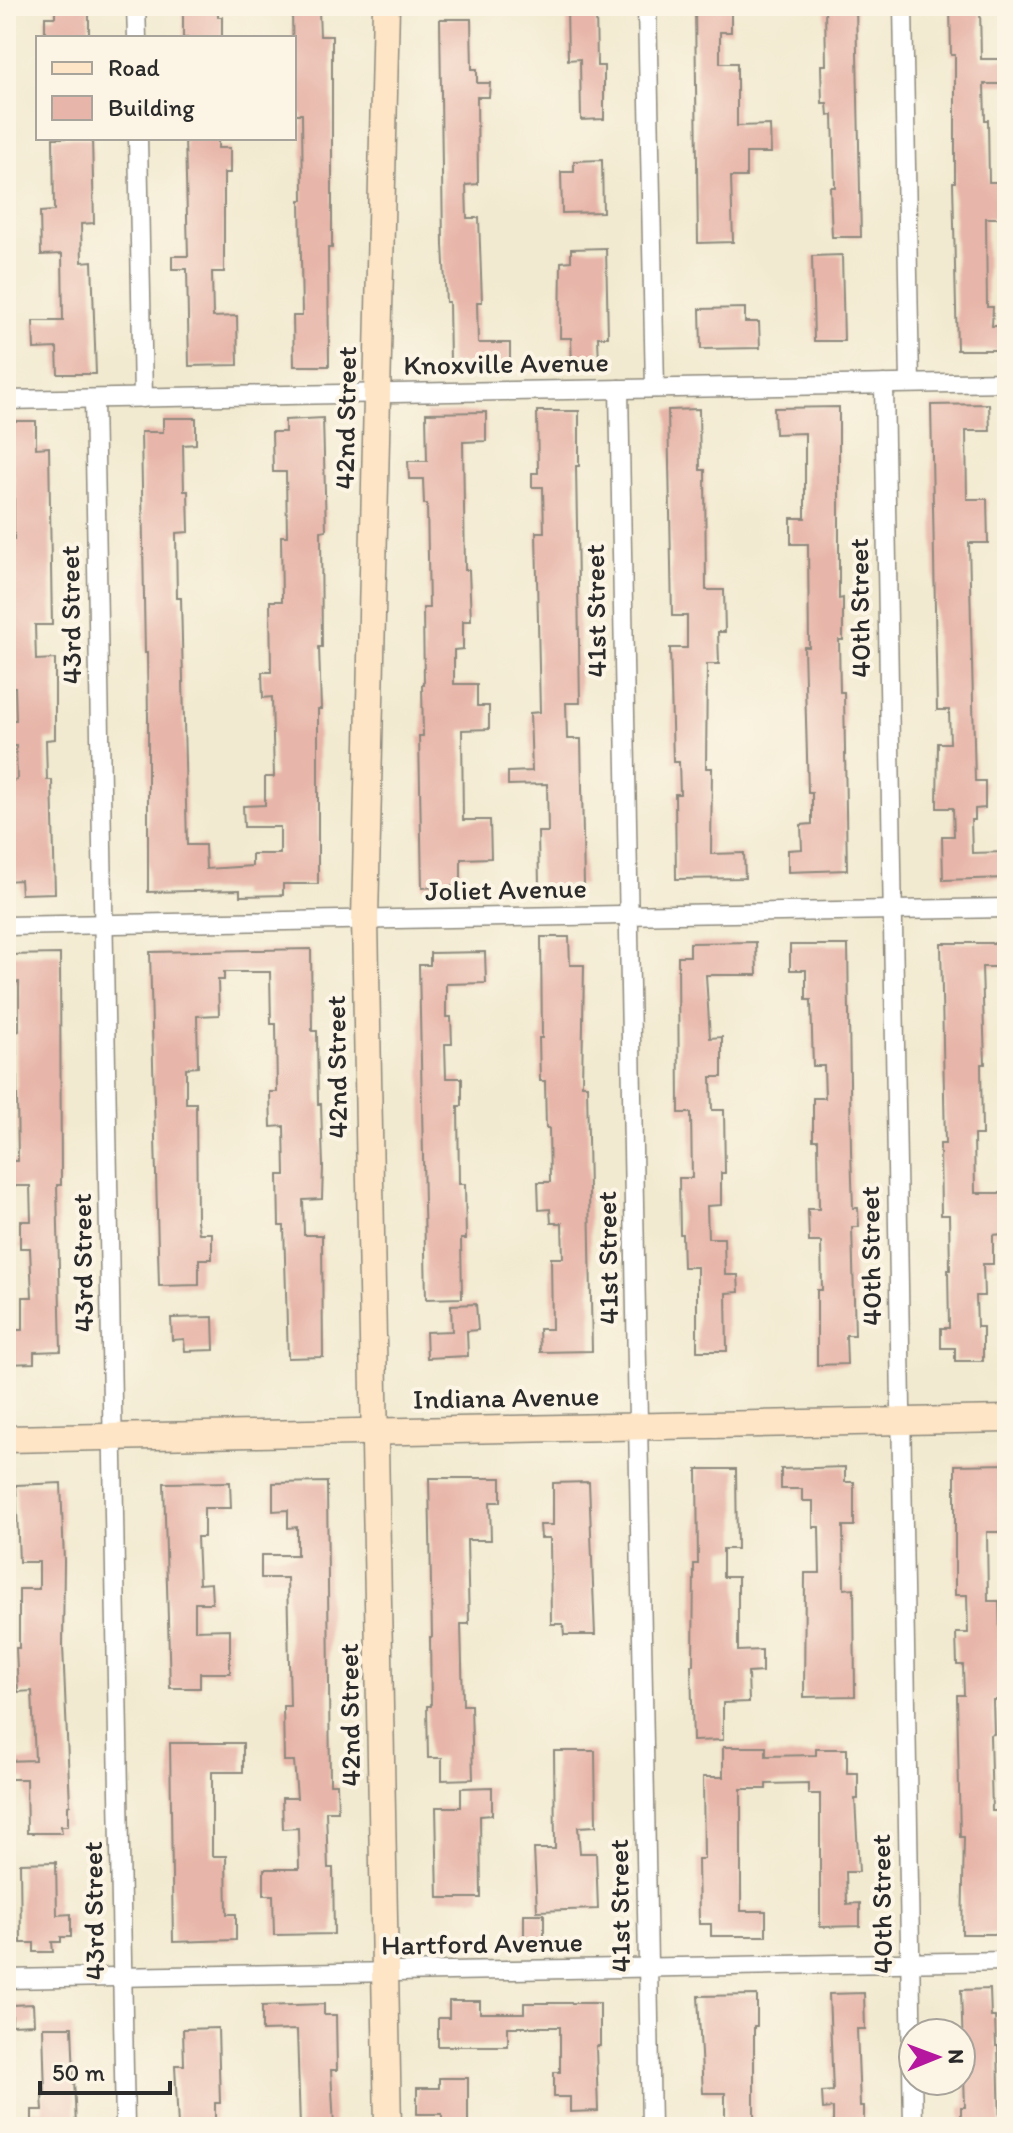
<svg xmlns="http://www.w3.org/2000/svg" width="1013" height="2133" font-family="Itim,sans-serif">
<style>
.building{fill:#e7b5a9}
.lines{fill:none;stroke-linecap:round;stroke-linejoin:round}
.street-casing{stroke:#8e8a7e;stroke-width:21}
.secondary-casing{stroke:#8e8a7e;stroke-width:29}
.street{stroke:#fff;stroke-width:18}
.secondary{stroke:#fde5c5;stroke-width:26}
.labels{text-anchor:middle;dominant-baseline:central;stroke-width:8;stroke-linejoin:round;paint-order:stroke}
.street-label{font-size:28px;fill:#2b2b2b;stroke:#fcf5e5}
</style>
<rect width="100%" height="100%" fill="#fcf5e5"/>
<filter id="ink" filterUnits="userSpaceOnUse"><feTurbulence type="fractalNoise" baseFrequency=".0125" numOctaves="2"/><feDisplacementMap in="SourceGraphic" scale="16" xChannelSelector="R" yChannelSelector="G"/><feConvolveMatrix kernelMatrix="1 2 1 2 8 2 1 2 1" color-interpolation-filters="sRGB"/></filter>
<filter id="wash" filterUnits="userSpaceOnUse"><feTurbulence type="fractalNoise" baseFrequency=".006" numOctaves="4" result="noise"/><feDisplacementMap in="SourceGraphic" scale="32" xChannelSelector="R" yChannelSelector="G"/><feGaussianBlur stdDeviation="1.8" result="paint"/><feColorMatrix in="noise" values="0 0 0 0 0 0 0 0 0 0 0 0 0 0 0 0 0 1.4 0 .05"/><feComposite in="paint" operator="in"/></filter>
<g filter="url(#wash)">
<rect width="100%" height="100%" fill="#f2ead0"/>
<g id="blocks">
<g class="building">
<path d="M55,6H89V38H45V17H55Z"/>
<path d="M183,6H218V17H222V38H183Z"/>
<path d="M731,6V32H720V63H737V126L770,125L771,153H746V177H731L733,242L698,243L695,7Z"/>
<path d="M825,6H856L861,237H832L830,187H835L833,115L828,116L827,103H822L821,65H826Z"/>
<path d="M950,6H980L981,59H1007V84H984L985,120H988L989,182H1007V218H986L987,307H993L992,326H1007V350H957L953,182H955V55H951Z"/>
<path d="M567,8H596L597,66H604V119L581,120L580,59L568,60Z"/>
<path d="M319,11L320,36H332V248H328L329,366H294L293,316H302L300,200H303L302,114H294L292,12Z"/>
<path d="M440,19H471L472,69H477V83H490L489,97H477L478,184L466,185L467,218H479L482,302H477L478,343H510V364L450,363L449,302H446L443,245Z"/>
<path d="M53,138H92L94,223L81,224L82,262L92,261L96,374H58L57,348L34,349L33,321H63L62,254L41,255L40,212L54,211Z"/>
<path d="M185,138H218V148H230V173H224V272H212L213,317L237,316L238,365L189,366L187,269H172V256H188Z"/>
<path d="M602,160L603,212L562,213L561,172H574V161Z"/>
<path d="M606,248L608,337H598L599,365L572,366L571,338H560L561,262L571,261V249Z"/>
<path d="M842,255L844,341H814L812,256Z"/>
<path d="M745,308V322H759L760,348L701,349L700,309Z"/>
<path d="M989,404L990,431H966L967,499H987L988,543H969L975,781H985V808L975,809V820H971L972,853L1006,852L1007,878L943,880L942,836H954L953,808H937L938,743H950L949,710H937L931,405Z"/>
<path d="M839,407V599L843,598V640H839L840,692H844L847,870L788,872V850L802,849L801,825L812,824V793H808L804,647H809L808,544H791V518H805V433L775,434L774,408Z"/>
<path d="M699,409L700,470H705L706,590H724L725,632H718L719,664H707L706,768H712L711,854L744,853L745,878L676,879L675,794H680L679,762H673L670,648H687V616H672L668,410Z"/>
<path d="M537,411H579V466H576L580,703H566L567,739H581L584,885L539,886L538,832H548L547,784L508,785V772L532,771L530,713L540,712L536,532H544L543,487H532V473H538Z"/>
<path d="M486,412V441L463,442L465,570H469L471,621H463V649L454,650V684H477V706H489V729L462,730L463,820H490L491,858L461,859V886L422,888L419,736H423L422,685H424L423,608H429L427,504H424L423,479H409L408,461H427L426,413Z"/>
<path d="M163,418H196V444L183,445L184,491H188L189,532L176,533L177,598H181L187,845H205L206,869L252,866V854H280V827H244L243,806L265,805V777H274L272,697L263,698L262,672H271L270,601H282L281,536H287L286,472H273L272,432H285V420L323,418L326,530L321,531L322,647H319L321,709H318V884H283V895L240,896V890L148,892V718L147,653H145L141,432H163Z"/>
<path d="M6,421H36V448L49,447L52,625H35L36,660L55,659V739L46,740L47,780H52L55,893L21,894L20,880L6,881V844H9L8,781L17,780L16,746H6V720H16L15,687H6V540H14V474H6Z"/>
<path d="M541,937H569L570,965H584L582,1085H587L592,1351L540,1352L539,1329H552L551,1258H563L562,1223H551L550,1209L539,1210L538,1182H550L549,1128H546L545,1081H540L539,1038H542Z"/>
<path d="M756,942L757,975H706L710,1038L722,1037V1077H711L712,1110H724L725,1173H721V1205L707,1206L708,1238H724L725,1275H738L739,1292L726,1293L727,1351H697V1267H683L682,1234H680L679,1178H692L691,1113H679L678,956H690V943Z"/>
<path d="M941,943H1007V967H982L985,1064H981L982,1135H974L975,1193H1007V1215H1003V1234L993,1235V1264H983L984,1296H976L977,1327H983V1361H955V1348H941V1328H949L948,1270H950L949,1215H941L940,1144H945Z"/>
<path d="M790,945H848L851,1151L853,1208H858L859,1227H852L855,1335H846L847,1364L817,1365V1290H822L821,1242H809L808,1209H819L818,1140H813V1098H825L824,1066H813L811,1000H806V970H790Z"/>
<path d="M311,949L312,1031H317L318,1104H321L323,1167L322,1199L303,1200L304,1235H322L323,1357L288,1358L284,1226H279L278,1175H285L284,1126L271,1127L270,1092H277L276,1024H271L270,972H224V980H218L219,1015L197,1016L198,1067L186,1068V1103H196L197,1221L199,1233H212V1259H199V1285L159,1286L150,952Z"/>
<path d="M485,952L486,983L446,984V1017H451L452,1044H445L446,1078H462V1106H458L459,1184H465L466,1239H461L462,1298L426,1299L419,965H430V953Z"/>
<path d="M60,954L61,1185H57L61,1351L34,1352V1363L6,1364V1330H23V1297H32L30,1248H20V1221H31L30,1186H8V1161H18L16,1032L19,1031V982L6,983V955Z"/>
<path d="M476,1304L478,1330L467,1331L468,1356L427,1358L426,1332L452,1331L451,1305Z"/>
<path d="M213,1317L214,1350L185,1351L184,1339L172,1340L171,1318Z"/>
<path d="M1007,1464V1532H987L988,1601H999L1001,1664H999L1000,1700H993L994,1734L990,1735L992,1811H1007V1909L1003,1912V1934H962L964,1837H960L957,1695H964L963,1665H957L956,1633H968L967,1595H955V1465Z"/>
<path d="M845,1467V1482H854V1526H843L844,1589L854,1588L855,1696L804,1697L805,1573H820L819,1527H813V1501H802V1489H781V1469Z"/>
<path d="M697,1469H736L737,1549H723V1577H738V1651L762,1650V1672L748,1673L749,1702L723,1703V1740L693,1741L691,1665H693L694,1564H698Z"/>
<path d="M429,1478H501V1502H490L491,1540H467L469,1624H461L463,1705H471L473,1779L442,1780V1758H428L427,1706H431L430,1637H432Z"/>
<path d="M230,1482L231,1508H204V1537H197L199,1584L211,1583L212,1603H195V1630L230,1629V1673H200V1688H170L164,1483Z"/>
<path d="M327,1482L330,1784H337L338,1811H326L328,1868H333L334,1934L274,1935L273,1895H264V1869H299L298,1828L283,1829L282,1798H297L294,1761H284L283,1706H290L287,1578H261V1555H297V1527L288,1528V1510L273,1511V1483Z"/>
<path d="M589,1482L595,1635H564L563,1624H551L550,1538H541L540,1525H553V1483Z"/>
<path d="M61,1483L64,1561L63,1646L70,1805L68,1806V1826H61L62,1833H27L26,1779H6V1761L35,1760L32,1691L18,1692L16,1648H19V1589H39V1562H19L16,1485Z"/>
<path d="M170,1743H243V1772H212V1856H226L227,1914H236V1940L173,1942Z"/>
<path d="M723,1747H766V1756L816,1755V1749H847V1773H858V1799H855L859,1872H846L847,1904L860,1903V1926L820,1927V1794H808V1783L766,1784V1789H741V1911H766V1936H711V1924H699L698,1859H704L703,1777H723Z"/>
<path d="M554,1751H595L596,1826L578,1827L580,1853H596L598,1909L537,1911L534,1849H555Z"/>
<path d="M492,1787V1815L480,1816L481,1898H438L436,1807H461V1788Z"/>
<path d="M56,1862L57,1915L71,1914V1937H61V1942H52L53,1952H34V1943H21L20,1863Z"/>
<rect x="524" y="1914" width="20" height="27"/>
<path d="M990,1989L991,2017H995L996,2046H998L1000,2127H961V2107H965L961,1990Z"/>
<path d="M864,1993L865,2029H857L860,2106H864V2127H833V2108L823,2109L822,2092L833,2091L829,1994Z"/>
<path d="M757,1995V2026H754V2123H725V2093H703L698,1996Z"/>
<path d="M449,2001H480V2013H524V2003H600V2046H596L598,2111L570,2112V2097H554V2072H560V2027H508V2046H438V2018H449Z"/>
<path d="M33,2004L34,2024L12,2025V2005Z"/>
<path d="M324,2004V2015H336L337,2070H331L334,2127H300L297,2030L262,2031V2006Z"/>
<path d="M43,2027H72L76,2127L32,2125V2110H43L42,2095H45Z"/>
<path d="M218,2028L220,2103H215V2127H178L175,2065H184L183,2029Z"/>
<path d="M439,2078H468V2126H442V2114H417V2088H439Z"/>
</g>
</g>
</g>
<g filter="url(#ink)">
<use href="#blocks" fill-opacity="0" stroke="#8e8a7e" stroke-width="2"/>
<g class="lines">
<defs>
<g id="street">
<path d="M136,6L137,38"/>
<path d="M647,6L655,388"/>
<path d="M903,6L910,383"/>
<path d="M138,138L143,398"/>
<path d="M884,384L913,2127"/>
<path d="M619,389L651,2127"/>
<path d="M94,399L125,2127"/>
<path d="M6,400L1007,382"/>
<path d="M6,926L1007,908"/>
<path d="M6,1979L1007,1961"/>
</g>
<g id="secondary">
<path d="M386,6L365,919L388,2127"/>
<path d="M6,1439L1007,1419"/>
</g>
</defs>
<use href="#street" class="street-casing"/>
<use href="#secondary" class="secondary-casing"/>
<use href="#street" class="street"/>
<use href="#secondary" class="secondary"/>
</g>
</g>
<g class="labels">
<g class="street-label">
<text transform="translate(506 363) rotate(-1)">Knoxville Avenue</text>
<text transform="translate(345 418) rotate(-89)">42nd Street</text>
<text transform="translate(859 608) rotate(-91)">40th Street</text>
<text transform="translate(595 611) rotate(-91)">41st Street</text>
<text transform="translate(70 615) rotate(-91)">43rd Street</text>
<text transform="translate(506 889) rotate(-1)">Joliet Avenue</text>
<text transform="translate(336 1067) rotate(-91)">42nd Street</text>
<text transform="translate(870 1256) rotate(-91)">40th Street</text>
<text transform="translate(607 1258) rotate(-91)">41st Street</text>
<text transform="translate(82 1263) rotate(-91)">43rd Street</text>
<text transform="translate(506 1397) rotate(-1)">Indiana Avenue</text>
<text transform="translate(349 1715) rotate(-91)">42nd Street</text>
<text transform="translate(881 1904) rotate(-91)">40th Street</text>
<text transform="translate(619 1906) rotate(-91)">41st Street</text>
<text transform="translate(93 1911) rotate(-91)">43rd Street</text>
<text transform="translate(482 1943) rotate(-1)">Hartford Avenue</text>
</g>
</g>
<rect width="1013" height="2133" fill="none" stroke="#fcf5e5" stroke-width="32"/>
<rect x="36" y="36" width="260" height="104" fill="#fcf5e5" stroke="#a8a49b" stroke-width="2"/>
<rect x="52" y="62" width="40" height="12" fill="#fde5c5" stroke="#a8a49b" stroke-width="2"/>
<text x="108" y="76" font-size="24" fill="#2b2b2b">Road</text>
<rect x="52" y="96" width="40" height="24" fill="#e7b5a9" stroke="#a8a49b" stroke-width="2"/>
<text x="108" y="116" font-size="24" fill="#2b2b2b">Building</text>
<g transform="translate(937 2057) rotate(89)"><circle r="38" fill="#fcf5e5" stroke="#a8a49b" stroke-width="2"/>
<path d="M0-6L14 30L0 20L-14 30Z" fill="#b5179e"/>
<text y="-12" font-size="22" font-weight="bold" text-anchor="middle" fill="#2b2b2b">N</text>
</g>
<path d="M40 2081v12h130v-12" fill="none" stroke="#2b2b2b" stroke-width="4"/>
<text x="52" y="2081" font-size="24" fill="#2b2b2b" stroke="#fcf5e5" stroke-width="6" paint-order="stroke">50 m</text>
</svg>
